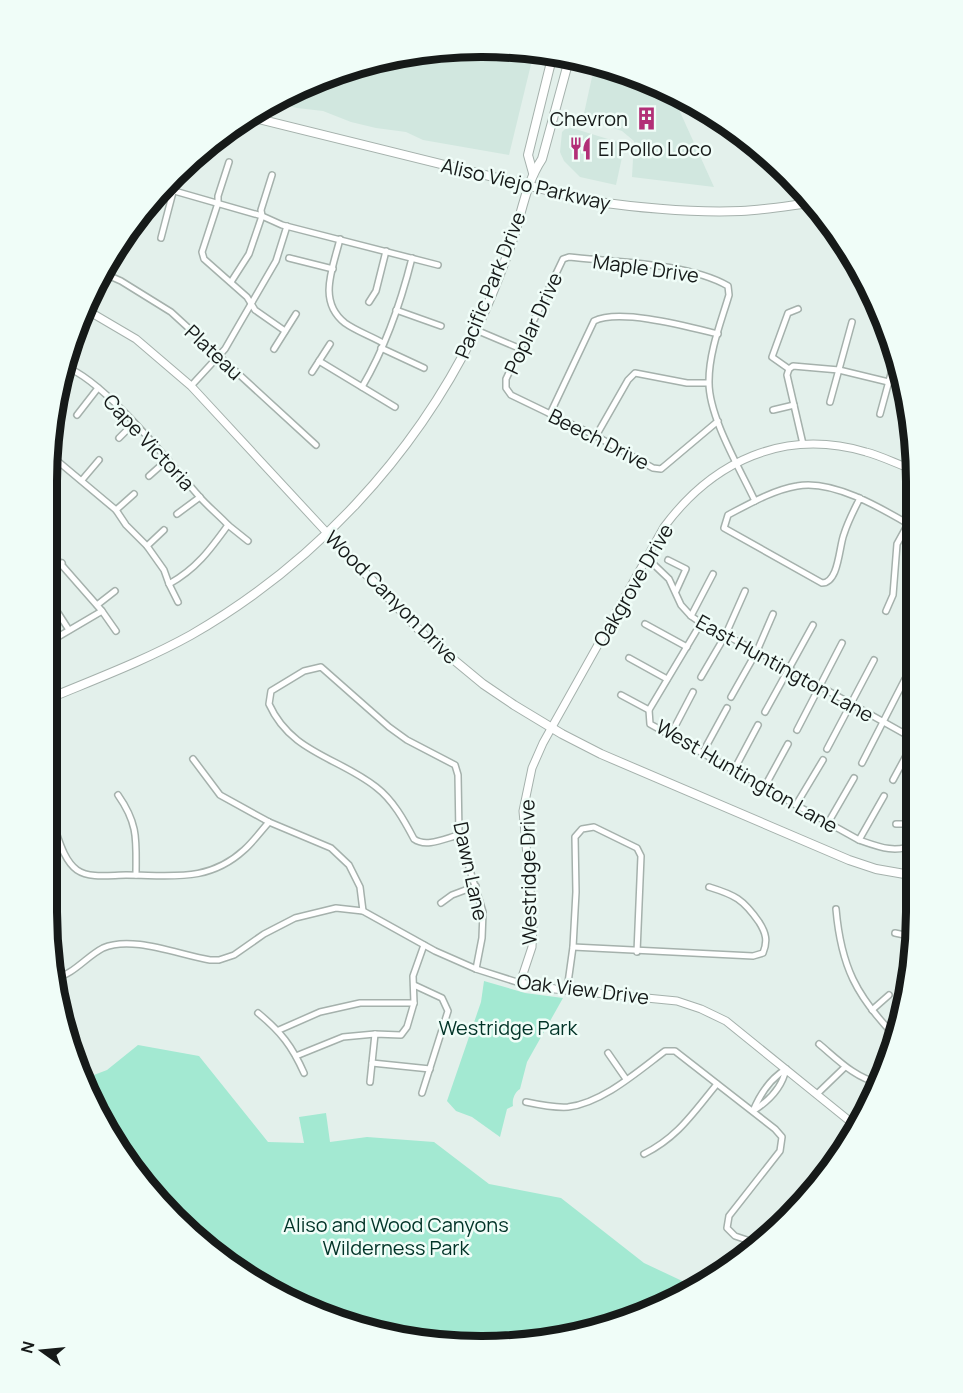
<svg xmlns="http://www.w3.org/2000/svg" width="963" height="1393" font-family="Manrope,sans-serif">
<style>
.built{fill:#d1e7df}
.park{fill:#a3e9d2}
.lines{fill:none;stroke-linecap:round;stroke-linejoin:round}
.minor-casing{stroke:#a5b1ac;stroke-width:8}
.tertiary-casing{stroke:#a5b1ac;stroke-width:9}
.secondary-casing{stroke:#a5b1ac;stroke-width:10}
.minor{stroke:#fff;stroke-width:5}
.tertiary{stroke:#fff;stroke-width:7}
.secondary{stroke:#fff;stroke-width:8}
.labels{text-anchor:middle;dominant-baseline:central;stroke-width:5;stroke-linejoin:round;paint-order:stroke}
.poi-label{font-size:20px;fill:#161a19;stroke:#f0fdf8;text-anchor:end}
.street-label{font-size:20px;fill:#161a19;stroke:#f0fdf8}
.park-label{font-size:20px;fill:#003327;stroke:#f0fdf8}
.rim{fill:none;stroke:#161a19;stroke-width:8}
</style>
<rect width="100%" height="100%" fill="#e3f0eb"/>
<g class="built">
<path d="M482,47L534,52L509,155L423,140L406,132L376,128L351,122L323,111L297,108L273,102L315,79L397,55Z"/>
<path d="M601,65L648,80L673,93L676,103L714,187L632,177L634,141L622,131L583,118L592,77Z"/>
<path d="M572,128L621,143L624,148L616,185L580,177L564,161L560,152L562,132L565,129Z"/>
</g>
<g class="park">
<path d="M484,981L525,993L563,998L527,1062L520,1089C514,1093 512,1100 513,1106L507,1109L500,1137L472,1117L456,1111L447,1101L481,1002Z"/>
<path d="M138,1045L199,1056L268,1142L304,1143L299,1117L326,1113L330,1142L367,1137L434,1142L489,1184L561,1198L644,1263L695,1287L674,1301L566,1338L425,1343L315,1313L195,1239L120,1153L86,1078L107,1070Z"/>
</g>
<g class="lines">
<defs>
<g id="minor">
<path d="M229,162L218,196V203L202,252L204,259L247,297L255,310L285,331"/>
<path d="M164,188L262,216L282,225L438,265"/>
<path d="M161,238L179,169"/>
<path d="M340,239C333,268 317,301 345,323C356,331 371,336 383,343"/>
<path d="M289,258L333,269"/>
<path d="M103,273L121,281L171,312L316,445"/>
<path d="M231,282L249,254L262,216L261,210L272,175"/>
<path d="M369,302L376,291L386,251"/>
<path d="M396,310L441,326"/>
<path d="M476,330L521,349"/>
<path d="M381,348L424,368"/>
<path d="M274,349L296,314"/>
<path d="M319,361L395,407"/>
<path d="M789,369L772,357L788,313L798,309"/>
<path d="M312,372L330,344"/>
<path d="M191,386L225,349L240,323L276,261L287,226"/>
<path d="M362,387C385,348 401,302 412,258"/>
<path d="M830,402L852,322"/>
<path d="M773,410L794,405"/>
<path d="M550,414L594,321C620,308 689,327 718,334"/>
<path d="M880,414L895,359"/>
<path d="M77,415L98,388"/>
<path d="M718,421L661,469L653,468L596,436L511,395L506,388V379L563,259L569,257C615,262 688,263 728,286L729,295C721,322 709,352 709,381C708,416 740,469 755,501"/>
<path d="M596,436L628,380L635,373L687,383H708"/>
<path d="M119,438L134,423"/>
<path d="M803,444L787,375L789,369L793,366L839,370L905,386"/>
<path d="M54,458L116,510L126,525L147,546L164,570L169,584C196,569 210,550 228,525C219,515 207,506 198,495C171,464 102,378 65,367"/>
<path d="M149,476L167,460"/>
<path d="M82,480L99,460"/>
<path d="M860,498C854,510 848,521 844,534C839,546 839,583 822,583L724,528L728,515C749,504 773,490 797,486C832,479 881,508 910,525"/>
<path d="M116,510L134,494"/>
<path d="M177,514L200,497"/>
<path d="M228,525L248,541"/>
<path d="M147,546L164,530"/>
<path d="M52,554L102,611L116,631"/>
<path d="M647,558L669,579L681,605L691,616L701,623L757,651L914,739"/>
<path d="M668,560L686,569L676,591"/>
<path d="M52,570L62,563"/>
<path d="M169,584L178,602"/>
<path d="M51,602L69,630"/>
<path d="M97,605L115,591"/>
<path d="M886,611L893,595L897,544L908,524"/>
<path d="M691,616L713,574"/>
<path d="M701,623L649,710L650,724L859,840C879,847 896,854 915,844"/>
<path d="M645,624L687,647"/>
<path d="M51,641L102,611"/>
<path d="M629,658L667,679"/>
<path d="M701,677L725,636L745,591"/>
<path d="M621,695L649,710"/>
<path d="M731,697L757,651L773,614"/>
<path d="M765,712L813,625"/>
<path d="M797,730L842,643"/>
<path d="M670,736L693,692"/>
<path d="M827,749L874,660"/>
<path d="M703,752L727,708"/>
<path d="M193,759L220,795L269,822L331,848L349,865L360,887L363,911"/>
<path d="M862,763L905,679"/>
<path d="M734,770L758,725"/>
<path d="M893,780L914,741"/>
<path d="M764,788L788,744"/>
<path d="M118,795C139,825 136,841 136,875"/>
<path d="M796,805L823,760"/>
<path d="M48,818L52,821C58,836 63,860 77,870C90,879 111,875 126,875C171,875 208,883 244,850C253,842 261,831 269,822"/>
<path d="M828,823L854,778"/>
<path d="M896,824H915"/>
<path d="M459,835C446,838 426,848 414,839C404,820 393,800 376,787C338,757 291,753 269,704L271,691L304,671L321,667L389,727L407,740L455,765L458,775L459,835L483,912L482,938L476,969"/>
<path d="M859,840L884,796"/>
<path d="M441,903L452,895L476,886"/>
<path d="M836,909C841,966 856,996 896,1037"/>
<path d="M895,933L914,937"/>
<path d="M573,947L753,956L763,953C768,941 766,933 759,922C743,899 735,895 709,887"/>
<path d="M55,978C73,975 87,956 103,948C132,935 179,955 210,960H219L234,955L264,934L295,918L336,908L363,911L435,951L476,969L520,983"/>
<path d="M414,985L442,998L448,1011L422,1093"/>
<path d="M567,990L573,947L576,892L575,837L582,829L594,827L637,848L641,856L637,952"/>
<path d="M872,1010L889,995"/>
<path d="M258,1013C281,1032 292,1046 304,1073"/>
<path d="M279,1030L320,1012L360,1003H414"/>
<path d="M819,1044C837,1059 855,1078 879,1083L882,1081"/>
<path d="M608,1053L626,1079"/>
<path d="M296,1056L343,1037L375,1034L401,1035L407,1027L414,1003L413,976L424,945"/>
<path d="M372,1063L430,1069"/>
<path d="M370,1082L375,1034"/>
<path d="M817,1094L845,1067"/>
<path d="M526,1102C540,1105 554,1108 568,1107C602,1103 637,1072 665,1051H675L775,1129L782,1137L780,1151L729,1216L727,1228L735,1236L756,1243"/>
<path d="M753,1111C769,1101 782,1088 786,1069"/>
<path d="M753,1111C760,1094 770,1079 786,1069"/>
<path d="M644,1154C678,1137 693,1113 717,1084"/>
</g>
<g id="tertiary">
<path d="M85,309L136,339L191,386L328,534"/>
<path d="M857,1127L726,1021L701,1009L677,1001L555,989L520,983L532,947L533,923L523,811L532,768L543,743L664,527C713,461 784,428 866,452C881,456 895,463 909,468"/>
</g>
<g id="secondary">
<path d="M246,116L591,201C640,208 691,213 741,211C764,210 787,206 810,203"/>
<path d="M533,173L528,155L553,54"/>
<path d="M328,534L425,636L483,684L514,705L562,734L601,754L849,860L876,869L916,876"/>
<path d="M50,698C98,678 146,660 191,635C313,565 413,458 475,332C490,302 502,270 513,239C522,212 526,183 542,159L570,56"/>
</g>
</defs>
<use href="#minor" class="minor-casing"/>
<use href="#tertiary" class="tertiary-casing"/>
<use href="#secondary" class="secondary-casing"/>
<use href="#minor" class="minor"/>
<use href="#tertiary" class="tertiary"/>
<use href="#secondary" class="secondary"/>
</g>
<defs>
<symbol id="building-bare" viewBox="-9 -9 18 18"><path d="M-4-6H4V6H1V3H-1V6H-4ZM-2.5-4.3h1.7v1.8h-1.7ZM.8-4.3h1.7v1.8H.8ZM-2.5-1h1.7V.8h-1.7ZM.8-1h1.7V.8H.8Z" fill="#b22f77" stroke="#f0fdf8" stroke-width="2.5" paint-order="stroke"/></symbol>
<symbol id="restaurant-bare" viewBox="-9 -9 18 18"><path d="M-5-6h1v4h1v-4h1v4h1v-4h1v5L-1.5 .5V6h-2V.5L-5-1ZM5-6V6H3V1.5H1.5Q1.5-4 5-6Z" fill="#b22f77" stroke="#f0fdf8" stroke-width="2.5" paint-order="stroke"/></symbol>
</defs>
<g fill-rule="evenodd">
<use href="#building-bare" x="630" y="102" width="33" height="33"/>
<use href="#restaurant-bare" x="564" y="132" width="33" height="33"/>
</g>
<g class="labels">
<g class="poi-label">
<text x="628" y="118">Chevron</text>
<text x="598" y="148" text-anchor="start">El Pollo Loco</text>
</g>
<g class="street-label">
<text transform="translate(526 184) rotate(13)">Aliso Viejo Parkway</text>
<text transform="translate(646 268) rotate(8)">Maple Drive</text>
<text transform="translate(490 285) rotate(-68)">Pacific Park Drive</text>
<text transform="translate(533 323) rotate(-65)">Poplar Drive</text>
<text transform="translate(214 352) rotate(43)">Plateau</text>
<text transform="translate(599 439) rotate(27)">Beech Drive</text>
<text transform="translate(149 442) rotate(47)">Cape Victoria</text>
<text transform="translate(633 585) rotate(-60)">Oakgrove Drive</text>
<text transform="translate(392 597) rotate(45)">Wood Canyon Drive</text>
<text transform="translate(785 668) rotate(29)">East Huntington Lane</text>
<text transform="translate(747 776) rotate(30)">West Huntington Lane</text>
<text transform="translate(471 871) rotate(78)">Dawn Lane</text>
<text transform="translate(528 872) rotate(-91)">Westridge Drive</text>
<text transform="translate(583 989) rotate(7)">Oak View Drive</text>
</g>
<g class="park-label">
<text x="508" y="1027">Westridge Park</text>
<text x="396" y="1224">Aliso and Wood Canyons<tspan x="396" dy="23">Wilderness Park</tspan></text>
</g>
</g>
<path d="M0 0H963V1393H0ZM481 57H482A424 424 0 0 1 906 481V912A424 424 0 0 1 482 1336H481A424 424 0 0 1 57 912V481A424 424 0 0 1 481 57Z" fill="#f0fdf8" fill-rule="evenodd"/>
<path class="rim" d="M481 57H482A424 424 0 0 1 906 481V912A424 424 0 0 1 482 1336H481A424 424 0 0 1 57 912V481A424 424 0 0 1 481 57Z"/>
<g transform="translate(42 1351) rotate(285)" stroke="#f0fdf8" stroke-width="4.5" paint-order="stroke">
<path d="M0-4.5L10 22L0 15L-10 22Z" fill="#161a19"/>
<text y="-9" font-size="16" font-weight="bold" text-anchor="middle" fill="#161a19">N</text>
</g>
</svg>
